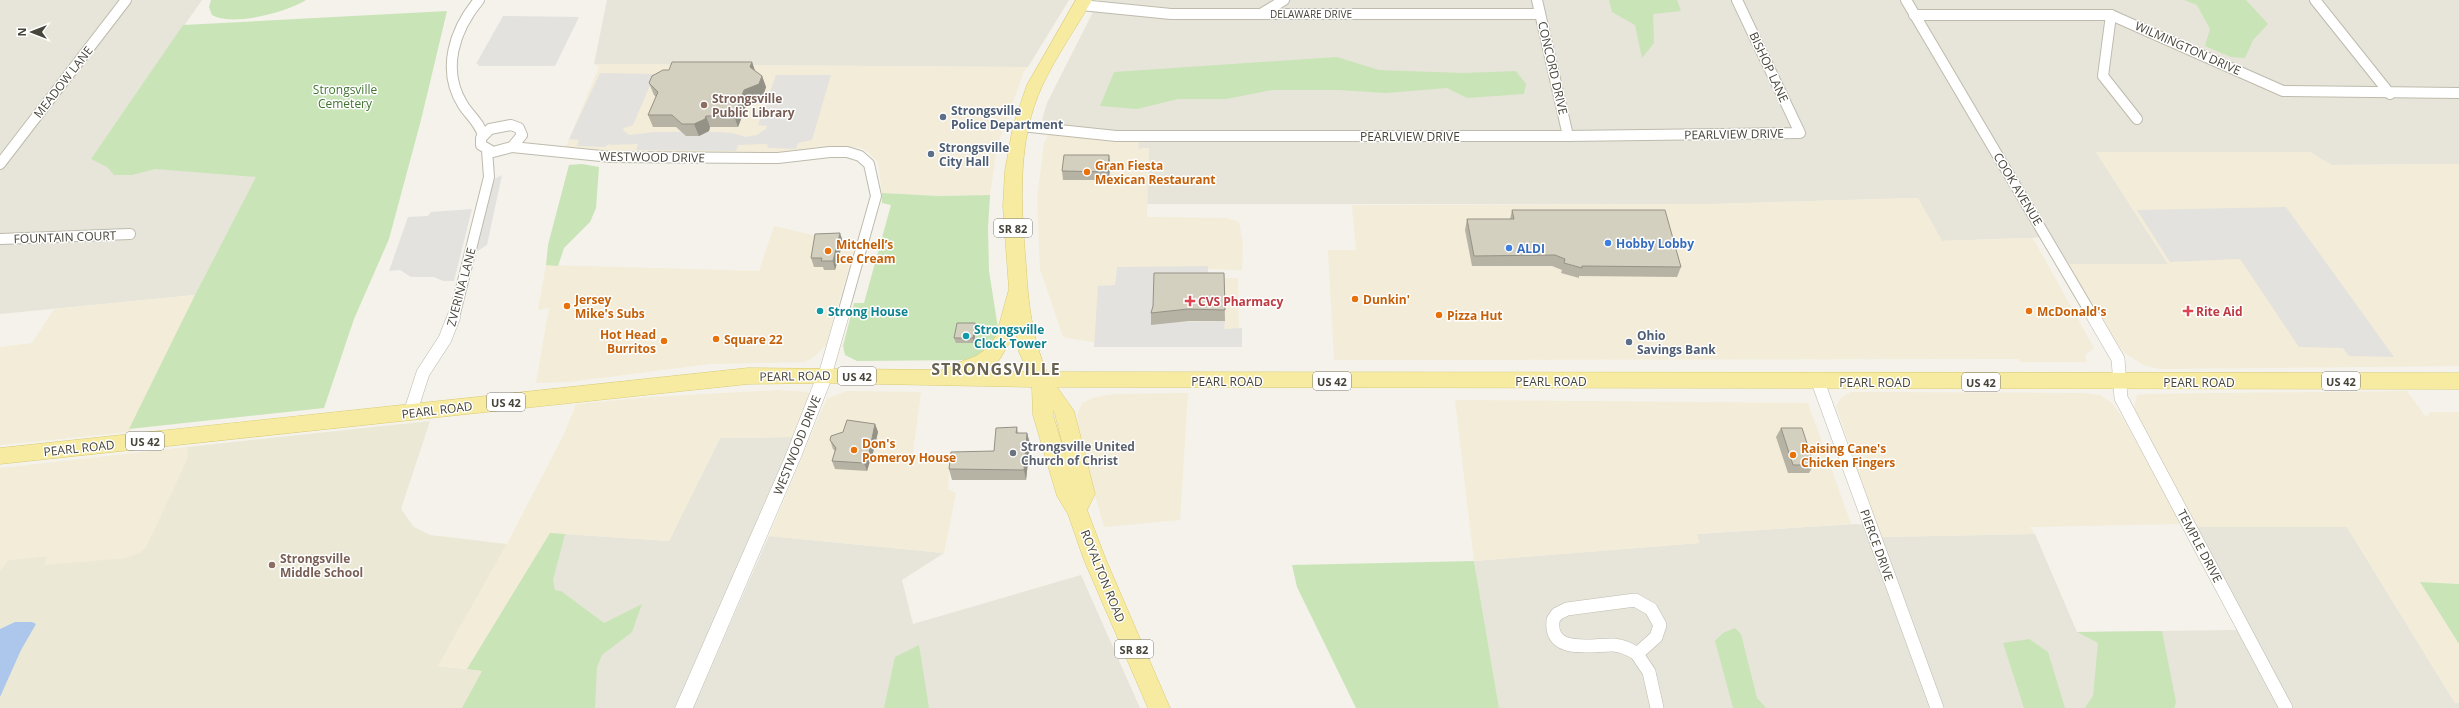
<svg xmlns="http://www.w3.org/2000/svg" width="2459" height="708" font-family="'Open Sans',sans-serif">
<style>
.residential{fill:#e7e5d9}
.commercial{fill:#f3ecd8}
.education{fill:#ebe9d5}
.green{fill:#c9e4b7}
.parking{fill:#e3e2de}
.water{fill:#acc7eb}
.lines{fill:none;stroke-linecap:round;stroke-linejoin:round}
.minor-far1-casing{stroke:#bebbad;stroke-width:12}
.minor-casing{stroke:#bebbad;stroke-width:14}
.tertiary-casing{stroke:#bebbad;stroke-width:1}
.primary-casing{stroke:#dacb72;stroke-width:1}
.minor-far1{stroke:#fff;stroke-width:10}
.minor{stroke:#fff;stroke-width:13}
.tertiary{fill:#fff;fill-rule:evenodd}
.primary{fill:#f6eba1;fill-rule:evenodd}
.wall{fill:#b6b3a5}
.shaded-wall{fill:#949286}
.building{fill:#d4d0c0;stroke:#949286}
.education-dot{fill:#8d6e63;stroke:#fff;stroke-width:1.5}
.service-dot{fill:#5c6f8a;stroke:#fff;stroke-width:1.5}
.food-dot{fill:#e8710a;stroke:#fff;stroke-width:1.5}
.shop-dot{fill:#3f7fe0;stroke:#fff;stroke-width:1.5}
.health-dot{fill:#e0444e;stroke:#fff;stroke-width:1.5}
.culture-dot{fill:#0f9aa8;stroke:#fff;stroke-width:1.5}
.worship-dot{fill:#6b7280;stroke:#fff;stroke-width:1.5}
.labels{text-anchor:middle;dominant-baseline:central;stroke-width:3;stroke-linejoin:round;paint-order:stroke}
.far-street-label{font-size:10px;fill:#474439;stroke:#fff}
.shield{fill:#fff;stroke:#7e7c74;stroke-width:1}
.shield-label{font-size:11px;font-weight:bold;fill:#474439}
.street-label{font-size:12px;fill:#474439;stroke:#fff}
.park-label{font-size:12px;fill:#407430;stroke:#fff}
.education-label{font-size:12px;font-weight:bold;fill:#785e54;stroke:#fff;text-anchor:start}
.service-label{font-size:12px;font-weight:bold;fill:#4e5e75;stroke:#fff;text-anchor:start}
.food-label{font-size:12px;font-weight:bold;fill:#c56008;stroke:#fff;text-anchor:start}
.shop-label{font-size:12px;font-weight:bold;fill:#366cbe;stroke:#fff;text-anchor:start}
.health-label{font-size:12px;font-weight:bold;fill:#be3a42;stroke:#fff;text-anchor:start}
.culture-label{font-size:12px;font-weight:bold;fill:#0d838f;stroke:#fff;text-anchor:start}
.worship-label{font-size:12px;font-weight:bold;fill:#5b616d;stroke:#fff;text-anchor:start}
.district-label{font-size:16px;font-weight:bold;letter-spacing:1px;fill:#696351;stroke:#fff}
</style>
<rect width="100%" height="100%" fill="#f4f2ea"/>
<g class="residential">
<path d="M0,0H202L92,158L277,138L195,295L0,314Z"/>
<path d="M607,0H1069L1028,67L594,64Z"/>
<path d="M1099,0H2459V164L2331,165L2310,152H2096L2168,264H2069L2052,237L1942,241L1917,198L1713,204H1145L1149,148L1138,149L1135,132L1074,128L1050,125L1042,120L1047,103Z"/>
<path d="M795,437L679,708H462L482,671L467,669L550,533L669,541L720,438Z"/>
<path d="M1855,524L1876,526L1880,537L2035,534L2077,632L2237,630L2181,524H2196L2198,527H2347L2455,703H2459V708H1499L1474,561L1699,543L1697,534Z"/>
<path d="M769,536L944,553L902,580L913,624L1081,575L1140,708H693Z"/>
</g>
<g class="commercial">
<path d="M594,64L740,65L1028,67L1024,71L997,147L990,195L939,196L882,193L878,162L867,151L858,147L773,156L591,153L565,149L599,67Z"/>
<path d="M1049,134L1139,141L1138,149L1149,148L1147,217L1227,218L1239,222L1243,244L1242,270L1117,267L1115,278H1238L1239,341L1092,342L1063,337L1040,269L1037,199L1044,143Z"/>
<path d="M2096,152H2310L2331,165L2459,164V366L2160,369L2146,366L2124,353L2090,304L2069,264H2168Z"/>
<path d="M1918,198L1942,241L2033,238L2094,348L2085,355L2087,362H2020L2018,359L1334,360L1328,250H1356L1352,205L1713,204Z"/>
<path d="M774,226L816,236L857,240L826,345L814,357L804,362L710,364L569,382L536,383L549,308L538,310L546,265L759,271Z"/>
<path d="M195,295L129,432L0,445V347L32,343L54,309Z"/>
<path d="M779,390L808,392L810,397L795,437L720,438L669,541L550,533L467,669L438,666L507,544L564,434L576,404L651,397Z"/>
<path d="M846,391L921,392L913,453L950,464L948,489L956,493L944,553L769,536L821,411L827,399Z"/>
<path d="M2407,391L2426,417L2431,412H2459V584L2420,582L2459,644V703H2455L2347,527H2198L2140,424L2134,408L2137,395L2146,394Z"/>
<path d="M1851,392L2083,393L2100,395L2112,403L2124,420L2181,524L2030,527L2035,534L1880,537L1836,406L1841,398Z"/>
<path d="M1188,393L1180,520L1104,527L1081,446L1077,415L1082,403L1095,397L1115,394Z"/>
<path d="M1455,400L1808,403L1851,524L1697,534L1699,543L1474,561Z"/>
<path d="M187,447L188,457L146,547L141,552L125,558L43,566L48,556L8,560L0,571V468Z"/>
</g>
<path class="education" d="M430,421L401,509L414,527L430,535L507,544L438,666L482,671L462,708H0V571L8,560L48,556L44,565L125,558L141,552L146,547L188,457L187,447Z"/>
<g class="green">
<path d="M211,0H306C287,12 232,27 212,15L209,7Z"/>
<path d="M1609,0H1677L1681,11L1653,14L1654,43L1642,58L1635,25L1612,12Z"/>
<path d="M2184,0H2246L2268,24L2253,40L2245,58L2231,57L2205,46L2210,29L2197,5Z"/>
<path d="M447,11L421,120L389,239L354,319L324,408L129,429L195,295L256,177L155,169L132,175H114L107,167L91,159L183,25Z"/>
<path d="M1337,57L1379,70L1463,73L1516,71L1526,84L1524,94L1467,98L1447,88L1386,93L1338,90H1272L1226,99H1178L1137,109L1100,106L1114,72Z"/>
<path d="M582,164L599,167L596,208L590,222L564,248L558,266L546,265L548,245L569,165Z"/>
<path d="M882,193L939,196L990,195L988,228L989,271L998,328L995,347L969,360L857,361L845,355L843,346L854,303H864L891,205L882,203Z"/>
<path d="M550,533L565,534L553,580L555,590L561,591L604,623L642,604L632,632L602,655L597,667L595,708H462L482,671L467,669Z"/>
<path d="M1474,561L1499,708H1356L1297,587L1292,565Z"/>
<path d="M2420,582L2459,584V644Z"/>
<path d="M1735,628L1741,634L1757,698L1766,708H1733L1715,641L1723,633Z"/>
<path d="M2162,631L2176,702L2174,708H2085L2093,696L2098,643L2077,632Z"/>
<path d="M2029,639L2048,652L2065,708H2024L2003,643Z"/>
<path d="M919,645L929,708H884L895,657Z"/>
</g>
<g class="parking">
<path d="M503,16L579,17L555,66H478L479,64H476Z"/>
<path d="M600,73L655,74L633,125L624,128L623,130L629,135L655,132H718L732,133L746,137L757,135L766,129L767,126L758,125L776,75H831L812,140L798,143L796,149L768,148L767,144L738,145L736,151L636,150L638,144L610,145V143L605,147L577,146L579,140L569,139Z"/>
<path d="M502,175L487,245L476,252L491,181Z"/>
<path d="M2286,207L2394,357L2349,356L2343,348L2299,347L2240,259L2170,262L2137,210Z"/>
<path d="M472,209L454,281H443L434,277H411L400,270L389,271L408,217L428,216L431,212Z"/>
<path d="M1208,266V284L1161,322L1225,321L1224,329L1242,328V347H1094L1098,286L1115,285L1117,267Z"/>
</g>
<path class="water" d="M15,622H32L36,624L21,650L0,697V629Z"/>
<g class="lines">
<defs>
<g id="minor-far1">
<path d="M479,0C454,30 441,70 463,105C470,116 480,123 483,136"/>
<path d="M1537,0L1568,136"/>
<path d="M1906,0L2093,317"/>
<path d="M2315,0L2390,94"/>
<path d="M1081,5L1171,14H1540"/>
<path d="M1261,14L1284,0"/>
<path d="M1914,15H2111L2283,91L2459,93"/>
<path d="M2111,15L2103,76L2137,119"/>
<path d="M511,125L519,128L522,135L512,147L493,152L481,145V138L490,129Z"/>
<path d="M1021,126L1116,136H1568L1800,133L1737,0"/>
<path d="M512,147L611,157L778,158L830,152H847L860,156L869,164L876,196L842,317"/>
<path d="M0,164L126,0"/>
<path d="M0,239L130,234"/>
<path d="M454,317L489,177L487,150"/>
</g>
<g id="minor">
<path d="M2093,316L2118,359L2121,398L2286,708"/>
<path d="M825,375L842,316"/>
<path d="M1818,382L1937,708"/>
<path d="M410,413L423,373L445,339L454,316"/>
<path d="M1635,600L1651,609L1660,625L1656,637L1637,654C1630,649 1622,646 1614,645C1594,644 1549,656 1553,620L1557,614L1567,609Z"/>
<path d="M1637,654L1649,672L1657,708"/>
</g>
<path id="tertiary" d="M825,369L830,371L833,375L801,457L693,708H675L785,457L817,375L820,371Z"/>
<path id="primary" d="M1076,0H1092C1076,28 1057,55 1043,84C1016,141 1021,205 1026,266C1028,301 1032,339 1047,372L2459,373V389L1057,387L1074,411L1095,494L1087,510L1106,560L1170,708H1148L1084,560L1068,514L1057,496L1033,415L1032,387L825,383L748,384L0,464V448L748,368L945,370L947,367L976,356L986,349L996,336L1009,289L1003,206L1005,171L1013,126L1027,85ZM1016,332L1019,352L1028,372L981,371L999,360ZM1053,410L1055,414L1066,458L1053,415Z"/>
</defs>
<use href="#minor-far1" class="minor-far1-casing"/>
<use href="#minor" class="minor-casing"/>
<use href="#tertiary" class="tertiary-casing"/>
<use href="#primary" class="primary-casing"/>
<use href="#minor-far1" class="minor-far1"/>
<use href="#minor" class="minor"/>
<use href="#tertiary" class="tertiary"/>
<use href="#primary" class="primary"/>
</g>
<g class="wall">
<path d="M752,62L755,71L762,76L766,87L763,96L748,101L738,127H710L709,131L699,136H686L676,127H653L648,115L656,97L654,95L649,83L669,70Z"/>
<path d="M1109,155L1110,164L1109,180H1063L1062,171Z"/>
<path d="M1512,210L1681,267L1677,277L1579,276V278L1561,273L1562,270L1552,266H1472L1465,230L1467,219H1510Z"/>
<path d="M843,242L835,270H824L823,267H814L811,258Z"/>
<path d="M1224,273L1225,321H1189L1151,325V313Z"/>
<path d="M976,329L974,343H956L954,338Z"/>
<path d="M875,424L878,432L871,461H870L867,471L835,469L832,461L835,451L833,449L830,440L843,432Z"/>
<path d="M1017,427L1018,433H1027L1030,444L1026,480H952L949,469L994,451Z"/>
<path d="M1781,428L1814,465L1809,473H1788L1776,437Z"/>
</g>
<g class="shaded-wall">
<path d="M752,62L756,74L750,67Z"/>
<path d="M762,76L766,87L763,96L748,101L738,127L734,116L744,90Z"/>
<path d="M706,116L710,127L709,131L699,136L694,124Z"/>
<path d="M1109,155L1110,164L1109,180L1108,172Z"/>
<path d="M840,233L843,242L835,270L833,261Z"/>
<path d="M975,323L976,329L974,343L973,338Z"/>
<path d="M875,424L878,432L871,461L869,453Z"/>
<path d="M1027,433L1030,444L1026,480L1024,470Z"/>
<path d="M867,453L870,461L867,471L864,463Z"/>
</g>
<g class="building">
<path d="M672,62H752L750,67L762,76L759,84L744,90L734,116H706L705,119L694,124H682L672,115H648L658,92L649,83L652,76L663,70H669Z"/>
<path d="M1064,155H1109L1108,172L1062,171Z"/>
<path d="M1512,210H1665L1681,267L1582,266V268L1564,263L1565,259L1555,255L1474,256L1467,219H1514Z"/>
<path d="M840,233L833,261H821L822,258H811L815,234Z"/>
<path d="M1154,273H1224L1225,310L1188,309L1151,313L1153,306Z"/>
<path d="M957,323H975L973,338H954Z"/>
<path d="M847,420L875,424L869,453H867L864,463L832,461L836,448L830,440L831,436L843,432Z"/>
<path d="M1017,427L1016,433H1027L1024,470L949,469L951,452L994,451L996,428Z"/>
<path d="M1781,428H1802L1814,465H1793Z"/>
</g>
<g class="education-dot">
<circle cx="704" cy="105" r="4"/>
<circle cx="272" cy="565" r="4"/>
</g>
<g class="service-dot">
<circle cx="943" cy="117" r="4"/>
<circle cx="931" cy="154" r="4"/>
<circle cx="1629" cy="342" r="4"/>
</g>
<g class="food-dot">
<circle cx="1087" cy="172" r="4"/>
<circle cx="828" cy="251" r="4"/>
<circle cx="1355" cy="299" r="4"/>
<circle cx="567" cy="306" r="4"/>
<circle cx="2029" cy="311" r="4"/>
<circle cx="1439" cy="315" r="4"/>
<circle cx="716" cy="339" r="4"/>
<circle cx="664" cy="341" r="4"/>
<circle cx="854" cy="450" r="4"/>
<circle cx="1793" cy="455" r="4"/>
</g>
<g class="shop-dot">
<circle cx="1608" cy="243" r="4"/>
<circle cx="1509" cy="248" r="4"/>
</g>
<g class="health-dot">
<path d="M1188 295h4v4h4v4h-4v4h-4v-4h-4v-4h4z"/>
<path d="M2186 305h4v4h4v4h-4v4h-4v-4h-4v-4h4z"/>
</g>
<g class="culture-dot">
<circle cx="820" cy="311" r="4"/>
<circle cx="966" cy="336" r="4"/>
</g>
<circle class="worship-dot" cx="1013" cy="453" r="4"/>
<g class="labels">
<g class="far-street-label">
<text x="1311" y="14">DELAWARE DRIVE</text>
</g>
<g class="shield">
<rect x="994" y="219" width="38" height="18" rx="3"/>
<rect x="838" y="367" width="38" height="18" rx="3"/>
<rect x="1313" y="372" width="38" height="18" rx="3"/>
<rect x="2322" y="372" width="38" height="18" rx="3"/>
<rect x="1962" y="373" width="38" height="18" rx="3"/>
<rect x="487" y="393" width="38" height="18" rx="3"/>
<rect x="126" y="432" width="38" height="18" rx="3"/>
<rect x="1115" y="640" width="38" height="18" rx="3"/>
</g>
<g class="shield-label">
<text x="1013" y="228">SR 82</text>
<text x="857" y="376">US 42</text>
<text x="1332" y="381">US 42</text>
<text x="2341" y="381">US 42</text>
<text x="1981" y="382">US 42</text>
<text x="506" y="402">US 42</text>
<text x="145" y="441">US 42</text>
<text x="1134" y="649">SR 82</text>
</g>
<g class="street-label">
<text transform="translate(2188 48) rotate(24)">WILMINGTON DRIVE</text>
<text transform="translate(1769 67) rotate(65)">BISHOP LANE</text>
<text transform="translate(1553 68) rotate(77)">CONCORD DRIVE</text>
<text transform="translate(63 82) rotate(-52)">MEADOW LANE</text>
<text transform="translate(1734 134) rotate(-1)">PEARLVIEW DRIVE</text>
<text x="1410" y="136">PEARLVIEW DRIVE</text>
<text transform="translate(652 157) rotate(1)">WESTWOOD DRIVE</text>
<text transform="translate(2018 189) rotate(59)">COOK AVENUE</text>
<text transform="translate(65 237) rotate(-2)">FOUNTAIN COURT</text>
<text transform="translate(461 287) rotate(-75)">ZVERINA LANE</text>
<text transform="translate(795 376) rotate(-1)">PEARL ROAD</text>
<text x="1227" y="381">PEARL ROAD</text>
<text x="1551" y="381">PEARL ROAD</text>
<text x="1875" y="382">PEARL ROAD</text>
<text x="2199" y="382">PEARL ROAD</text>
<text transform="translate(437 410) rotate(-7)">PEARL ROAD</text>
<text transform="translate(797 445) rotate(-68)">WESTWOOD DRIVE</text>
<text transform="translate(79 448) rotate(-6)">PEARL ROAD</text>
<text transform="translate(1877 545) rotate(70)">PIERCE DRIVE</text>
<text transform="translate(2200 546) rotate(62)">TEMPLE DRIVE</text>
<text transform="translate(1103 576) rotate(68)">ROYALTON ROAD</text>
</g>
<g class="park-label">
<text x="345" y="89">Strongsville<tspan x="345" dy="14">Cemetery</tspan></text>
</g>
<g class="education-label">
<text x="712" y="98">Strongsville<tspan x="712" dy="14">Public Library</tspan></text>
<text x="280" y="558">Strongsville<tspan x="280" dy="14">Middle School</tspan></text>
</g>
<g class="service-label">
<text x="951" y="110">Strongsville<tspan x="951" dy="14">Police Department</tspan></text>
<text x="939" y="147">Strongsville<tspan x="939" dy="14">City Hall</tspan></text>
<text x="1637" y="335">Ohio<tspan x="1637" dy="14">Savings Bank</tspan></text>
</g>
<g class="food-label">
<text x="1095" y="165">Gran Fiesta<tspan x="1095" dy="14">Mexican Restaurant</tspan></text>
<text x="836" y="244">Mitchell’s<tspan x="836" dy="14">Ice Cream</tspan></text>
<text x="575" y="299">Jersey<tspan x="575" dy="14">Mike's Subs</tspan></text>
<text x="1363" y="299">Dunkin'</text>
<text x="2037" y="311">McDonald's</text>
<text x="1447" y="315">Pizza Hut</text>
<text x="656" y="334" text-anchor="end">Hot Head<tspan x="656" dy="14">Burritos</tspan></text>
<text x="724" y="339">Square 22</text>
<text x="862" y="443">Don's<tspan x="862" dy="14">Pomeroy House</tspan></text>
<text x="1801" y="448">Raising Cane's<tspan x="1801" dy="14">Chicken Fingers</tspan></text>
</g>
<g class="shop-label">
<text x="1616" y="243">Hobby Lobby</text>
<text x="1517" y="248">ALDI</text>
</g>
<g class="health-label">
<text x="1198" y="301">CVS Pharmacy</text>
<text x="2196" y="311">Rite Aid</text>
</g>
<g class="culture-label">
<text x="828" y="311">Strong House</text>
<text x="974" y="329">Strongsville<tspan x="974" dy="14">Clock Tower</tspan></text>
</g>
<g class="worship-label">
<text x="1021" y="446">Strongsville United<tspan x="1021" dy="14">Church of Christ</tspan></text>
</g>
<g class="district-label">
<text x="996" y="369">STRONGSVILLE</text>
</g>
</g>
<g transform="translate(32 32) rotate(270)" stroke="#ffffff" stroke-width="3" paint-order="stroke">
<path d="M0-3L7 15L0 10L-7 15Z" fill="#474439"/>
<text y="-6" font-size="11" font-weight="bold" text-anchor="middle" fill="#474439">N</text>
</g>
</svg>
